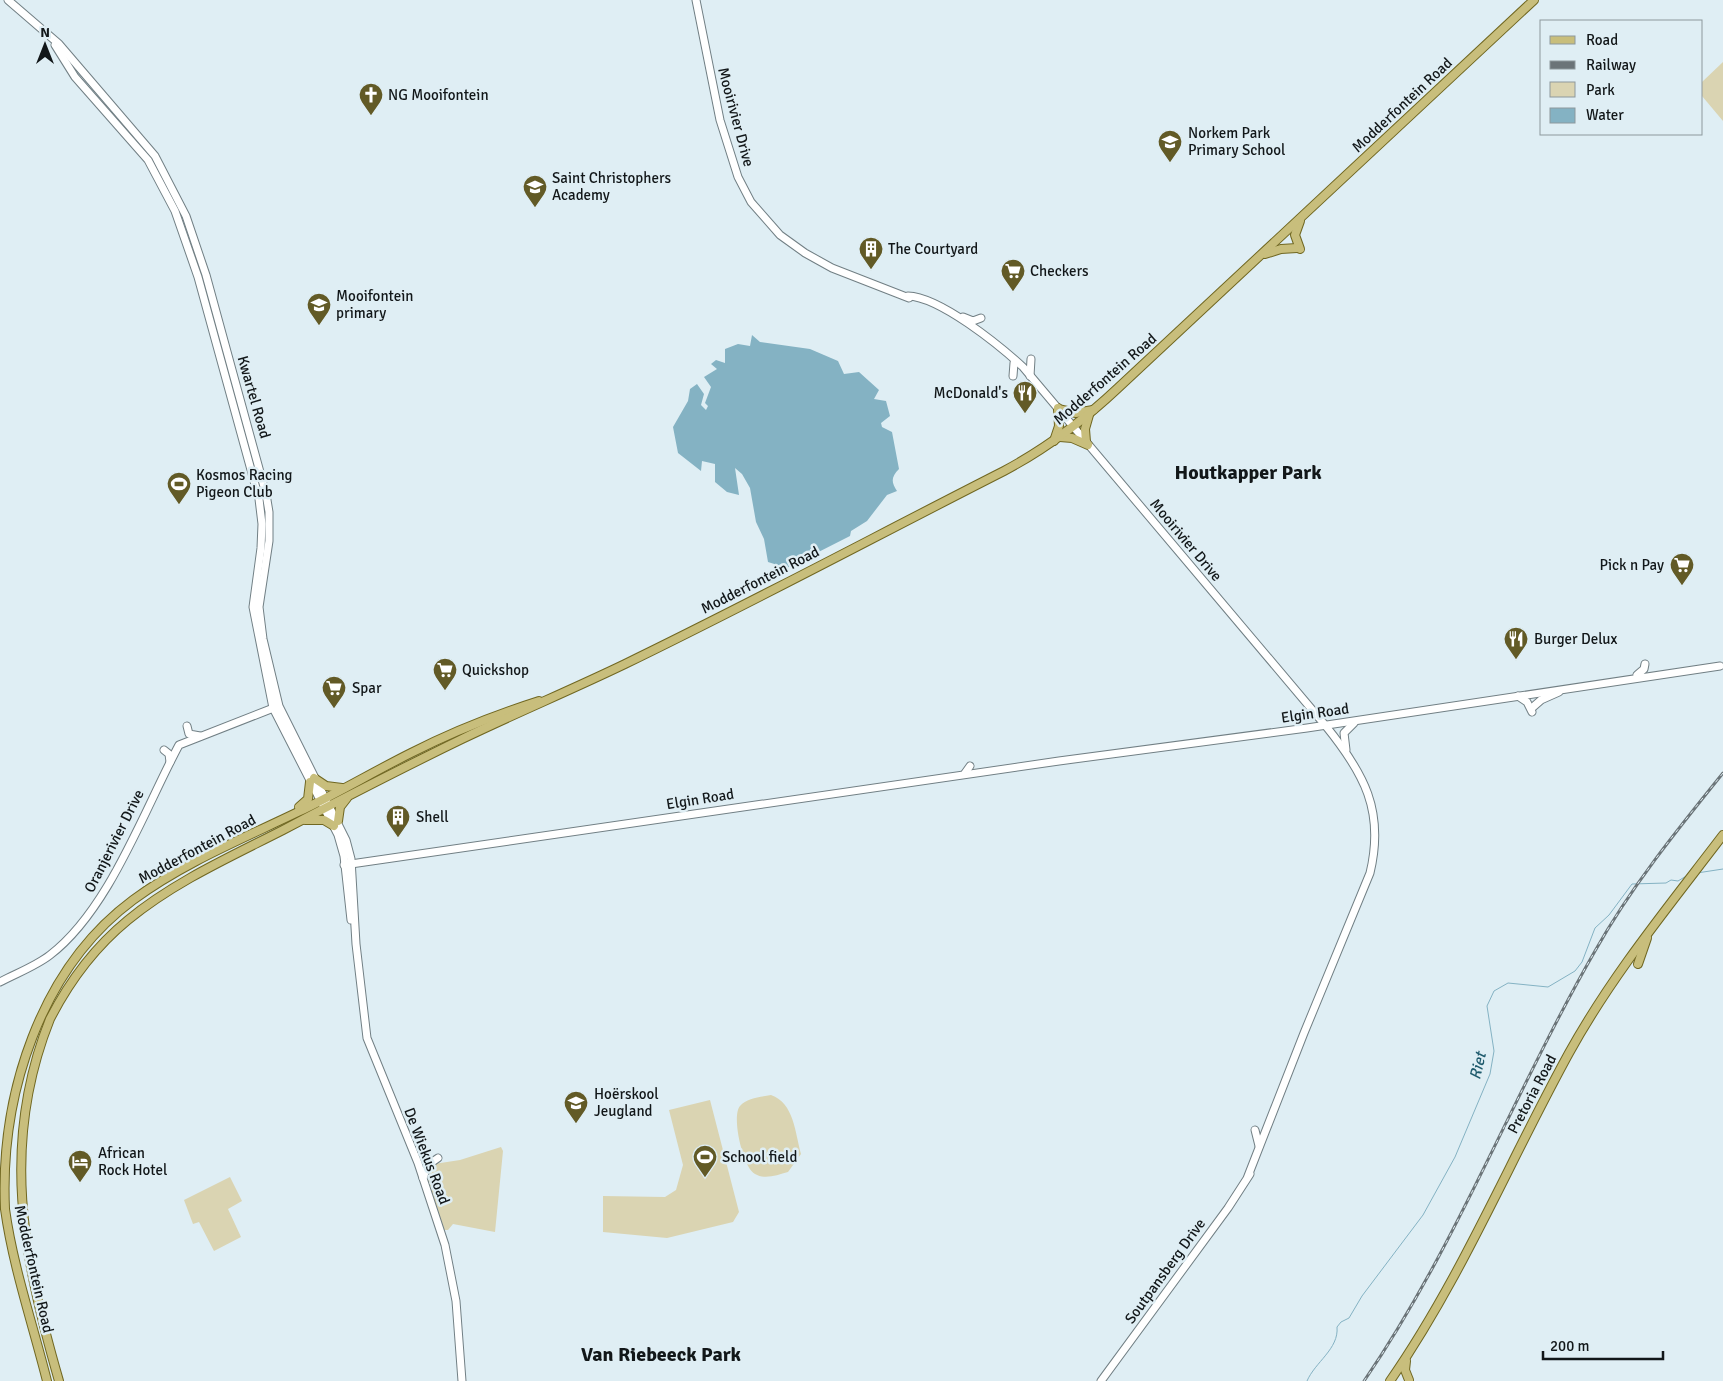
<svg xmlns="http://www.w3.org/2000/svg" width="1723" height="1381" font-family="Signika,sans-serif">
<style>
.green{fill:#dad4b2}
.water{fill:#84b2c3}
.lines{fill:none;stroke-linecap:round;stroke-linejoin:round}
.stream{stroke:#84b2c3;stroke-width:1}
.secondary-casing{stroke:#717f84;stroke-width:9}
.primary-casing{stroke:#706721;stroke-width:10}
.secondary{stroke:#fff;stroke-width:7}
.primary{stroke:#c8be7c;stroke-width:8}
.rail-casing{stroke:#6b7478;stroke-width:3}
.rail{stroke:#dfeef4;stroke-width:1;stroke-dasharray:4;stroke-linecap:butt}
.labels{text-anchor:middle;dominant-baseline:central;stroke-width:5;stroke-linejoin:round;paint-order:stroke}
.poi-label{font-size:15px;fill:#121719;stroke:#dfeef4;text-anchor:start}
.street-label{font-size:15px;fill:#121719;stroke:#dfeef4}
.water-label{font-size:16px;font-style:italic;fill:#1f5b6d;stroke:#dfeef4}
.district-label{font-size:20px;font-weight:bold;fill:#121719;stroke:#dfeef4}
</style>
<rect width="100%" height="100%" fill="#dfeef4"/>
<g class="green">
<path d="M1723,62V121L1702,96V82Z"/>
<path d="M771,1095C794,1103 795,1132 801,1154L788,1172C777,1175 765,1180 755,1174C743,1168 731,1116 740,1106C747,1098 761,1097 771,1095Z"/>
<path d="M710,1100L739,1212L733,1222L667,1238L603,1232V1196L665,1197L676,1190L683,1165L669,1110Z"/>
<path d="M501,1147L503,1151L495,1232L453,1224L448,1230H444L425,1174L427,1169L434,1164L460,1160Z"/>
<path d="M230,1177L242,1201L228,1209L241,1237L214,1251L199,1222L193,1224L184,1200Z"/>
</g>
<path class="water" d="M752,335L760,342L810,349L838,361L844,374L859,372L879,390L874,399L886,401L890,416L881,423L882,427L892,432L899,469C891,477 891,482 897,491L887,495L867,521L851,531L850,536L787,568L768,562L764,539L756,522L750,488L742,474L735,468L739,495L727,492L715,482V464L702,461L701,471L678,453L673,427L688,401L690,389L697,384L704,394L701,405L706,410L708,406L705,403L711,387L704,377L717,369L711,364L716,360L725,363V349L738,344L750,346Z"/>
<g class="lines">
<g class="stream">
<path d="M1697,873L1723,869"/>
<path d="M1307,1381C1315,1362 1339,1349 1337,1327L1341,1322L1349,1318L1362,1296L1423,1215L1455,1157L1490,1074L1494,1051L1487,1006L1494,991L1508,983L1548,987L1575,971L1582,962L1595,928L1609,915L1632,884L1666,883L1671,880L1678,881L1688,875"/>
</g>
<defs>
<g id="secondary">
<path d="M8,0L59,44L155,156L186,216L206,275L266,494L269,512V541L259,607L263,639L279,706L346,840L351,859L356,944L367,1038L418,1163L445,1245L456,1301L462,1381"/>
<path d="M696,0L720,120L738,177L751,202L780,235L805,253L832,268L909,298"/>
<path d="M55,45L75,77L148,160L175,211L198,277L259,499L262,524L261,548L253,607L273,708L338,835L344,856L351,920"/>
<path d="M908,296C940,297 999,345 1023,367L1325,725C1364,773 1385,811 1370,873L1304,1033L1248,1176"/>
<path d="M963,317L973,321L981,318"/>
<path d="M1013,376L1014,363"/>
<path d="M1030,376L1031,359"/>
<path d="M1637,675L1644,669L1645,664"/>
<path d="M1518,696L1527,702L1532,712"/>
<path d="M1533,707L1541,700L1559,692"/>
<path d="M187,726L189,734L200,736"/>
<path d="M164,750L169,754L170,762"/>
<path d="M1346,750L1344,733L1354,723"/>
<path d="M965,773L970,766"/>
<path d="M344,865L1059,761L1307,728L1720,666"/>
<path d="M0,982C17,973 36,966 50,955C109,910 144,810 179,745L276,707"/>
<path d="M1255,1130L1259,1146"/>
<path d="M423,1178L428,1165L438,1158"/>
<path d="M1101,1381L1228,1208L1250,1174"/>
</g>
<g id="primary">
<path d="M1300,221L1295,235L1300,249"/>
<path d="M1265,254L1281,249L1297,248"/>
<path d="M1058,409L1076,413L1093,410"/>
<path d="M1060,437L1072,438L1088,445"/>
<path d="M1054,441L1059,426L1058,408"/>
<path d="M1086,442L1085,429L1089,415"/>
<path d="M314,778L326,786L342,788"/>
<path d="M299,807L308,799L310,782"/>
<path d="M305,820H324L334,826"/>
<path d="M338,821L340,807L347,798"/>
<path d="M1638,964L1647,938"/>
<path d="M1406,1361L1405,1370L1409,1380"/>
<path d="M47,1381C33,1325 13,1267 5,1209C0,1095 40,969 133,900C183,863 242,839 298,812C336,794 373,772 411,753C452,732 495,715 539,701"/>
<path d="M59,1381C23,1256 0,1144 50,1019C69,982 95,947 128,920C174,882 230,857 283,830C342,799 402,768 462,739C516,713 571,690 625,664C753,602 878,535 1004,471C1047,448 1083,421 1118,388L1534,0"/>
<path d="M1390,1381C1461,1279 1509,1162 1569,1053C1612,975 1669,906 1723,835"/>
</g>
</defs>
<use href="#secondary" class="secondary-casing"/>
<use href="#primary" class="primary-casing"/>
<use href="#secondary" class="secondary"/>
<use href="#primary" class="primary"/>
<defs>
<path id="rail" d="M1364,1381C1456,1247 1514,1092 1595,951C1631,887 1677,830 1723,773"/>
</defs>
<use href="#rail" class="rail-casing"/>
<use href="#rail" class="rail"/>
</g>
<defs>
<symbol id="church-pin" viewBox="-11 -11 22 30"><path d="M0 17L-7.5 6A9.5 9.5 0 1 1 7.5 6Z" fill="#625a26" stroke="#dfeef4"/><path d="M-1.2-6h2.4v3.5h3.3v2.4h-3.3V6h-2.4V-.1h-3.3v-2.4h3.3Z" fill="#fff"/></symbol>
<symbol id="school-pin" viewBox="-11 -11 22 30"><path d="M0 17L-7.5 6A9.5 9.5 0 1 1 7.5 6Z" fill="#625a26" stroke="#dfeef4"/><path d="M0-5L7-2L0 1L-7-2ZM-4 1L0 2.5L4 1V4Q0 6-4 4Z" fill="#fff"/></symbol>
<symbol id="building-pin" viewBox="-11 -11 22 30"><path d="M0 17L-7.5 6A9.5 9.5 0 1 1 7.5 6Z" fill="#625a26" stroke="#dfeef4"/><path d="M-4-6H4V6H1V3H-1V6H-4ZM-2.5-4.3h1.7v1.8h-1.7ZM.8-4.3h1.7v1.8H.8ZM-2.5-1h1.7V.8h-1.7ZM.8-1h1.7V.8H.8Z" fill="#fff"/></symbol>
<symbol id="supermarket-pin" viewBox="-11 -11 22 30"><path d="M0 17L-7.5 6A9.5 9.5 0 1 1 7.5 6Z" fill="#625a26" stroke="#dfeef4"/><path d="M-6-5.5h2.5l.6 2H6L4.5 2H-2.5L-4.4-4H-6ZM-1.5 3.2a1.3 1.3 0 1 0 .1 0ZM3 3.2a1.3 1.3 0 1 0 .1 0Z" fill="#fff"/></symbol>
<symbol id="restaurant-pin" viewBox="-11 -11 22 30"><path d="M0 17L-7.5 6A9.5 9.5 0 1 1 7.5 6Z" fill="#625a26" stroke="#dfeef4"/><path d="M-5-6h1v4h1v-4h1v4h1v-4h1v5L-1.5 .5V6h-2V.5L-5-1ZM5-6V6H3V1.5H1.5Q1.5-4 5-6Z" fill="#fff"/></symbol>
<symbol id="stadium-pin" viewBox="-11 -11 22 30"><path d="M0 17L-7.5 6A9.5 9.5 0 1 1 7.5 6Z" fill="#625a26" stroke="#dfeef4"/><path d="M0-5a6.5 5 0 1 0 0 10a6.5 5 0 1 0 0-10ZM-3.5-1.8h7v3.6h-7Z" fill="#fff"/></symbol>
<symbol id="hotel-pin" viewBox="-11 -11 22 30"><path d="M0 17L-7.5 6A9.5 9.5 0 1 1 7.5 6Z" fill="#625a26" stroke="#dfeef4"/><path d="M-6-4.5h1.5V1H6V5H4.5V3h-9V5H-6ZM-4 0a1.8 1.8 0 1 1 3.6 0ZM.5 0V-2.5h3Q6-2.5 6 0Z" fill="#fff"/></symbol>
</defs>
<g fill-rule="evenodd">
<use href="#church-pin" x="357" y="81" width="28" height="38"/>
<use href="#school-pin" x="1156" y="128" width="28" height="38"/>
<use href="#school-pin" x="521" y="173" width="28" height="38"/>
<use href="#building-pin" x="857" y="235" width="28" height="38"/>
<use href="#supermarket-pin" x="999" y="257" width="28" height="38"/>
<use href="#school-pin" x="305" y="291" width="28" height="38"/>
<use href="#restaurant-pin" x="1011" y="379" width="28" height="38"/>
<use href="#stadium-pin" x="165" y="470" width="28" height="38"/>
<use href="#supermarket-pin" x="1668" y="551" width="28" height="38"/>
<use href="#restaurant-pin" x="1502" y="625" width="28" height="38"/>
<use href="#supermarket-pin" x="431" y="656" width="28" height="38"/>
<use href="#supermarket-pin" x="320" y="674" width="28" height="38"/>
<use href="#building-pin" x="384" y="803" width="28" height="38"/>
<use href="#school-pin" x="562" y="1089" width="28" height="38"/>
<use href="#stadium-pin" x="691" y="1143" width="28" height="38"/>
<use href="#hotel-pin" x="66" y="1148" width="28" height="38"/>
</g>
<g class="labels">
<g class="poi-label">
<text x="388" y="95">NG Mooifontein</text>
<text x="1188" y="133">Norkem Park<tspan x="1188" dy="17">Primary School</tspan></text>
<text x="552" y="178">Saint Christophers<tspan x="552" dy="17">Academy</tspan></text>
<text x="888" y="249">The Courtyard</text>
<text x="1030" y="271">Checkers</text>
<text x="336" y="296">Mooifontein<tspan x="336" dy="17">primary</tspan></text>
<text x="1008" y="393" text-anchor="end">McDonald's</text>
<text x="196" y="475">Kosmos Racing<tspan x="196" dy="17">Pigeon Club</tspan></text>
<text x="1664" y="565" text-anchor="end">Pick n Pay</text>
<text x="1534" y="639">Burger Delux</text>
<text x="462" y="670">Quickshop</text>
<text x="352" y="688">Spar</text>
<text x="416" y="817">Shell</text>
<text x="594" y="1094">Hoërskool<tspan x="594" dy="17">Jeugland</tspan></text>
<text x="98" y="1153">African<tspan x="98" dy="17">Rock Hotel</tspan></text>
<text x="722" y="1157">School field</text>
</g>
<g class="street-label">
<text transform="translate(1402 105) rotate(-43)">Modderfontein Road</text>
<text transform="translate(736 117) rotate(75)">Mooirivier Drive</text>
<text transform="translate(1105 379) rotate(-41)">Modderfontein Road</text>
<text transform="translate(254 397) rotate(74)">Kwartel Road</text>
<text transform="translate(1186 540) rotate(50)">Mooirivier Drive</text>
<text transform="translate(760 580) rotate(-27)">Modderfontein Road</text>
<text transform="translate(1315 713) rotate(-8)">Elgin Road</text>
<text transform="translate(700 799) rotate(-9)">Elgin Road</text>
<text transform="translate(114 841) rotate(-63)">Oranjerivier Drive</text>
<text transform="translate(197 849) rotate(-28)">Modderfontein Road</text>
<text transform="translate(1532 1094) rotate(-62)">Pretoria Road</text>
<text transform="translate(427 1156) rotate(69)">De Wiekus Road</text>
<text transform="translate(34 1269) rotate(77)">Modderfontein Road</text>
<text transform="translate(1165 1271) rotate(-54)">Soutpansberg Drive</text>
</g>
<g class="water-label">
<text transform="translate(1478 1066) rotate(-77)">Riet</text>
</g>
<g class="district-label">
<text x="1248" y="472">Houtkapper Park</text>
<text x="661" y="1354">Van Riebeeck Park</text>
</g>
</g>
<rect x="1540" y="20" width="162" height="115" fill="#dfeef4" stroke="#8d989c"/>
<rect x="1550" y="36" width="25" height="8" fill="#c8be7c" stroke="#8d989c"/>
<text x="1586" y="45" font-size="15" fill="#121719">Road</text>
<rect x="1550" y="61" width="25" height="8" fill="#6b7478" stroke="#8d989c"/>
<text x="1586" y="70" font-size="15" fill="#121719">Railway</text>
<rect x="1550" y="82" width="25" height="15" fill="#dad4b2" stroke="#8d989c"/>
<text x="1586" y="95" font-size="15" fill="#121719">Park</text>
<rect x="1550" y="108" width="25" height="15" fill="#84b2c3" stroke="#8d989c"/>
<text x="1586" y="120" font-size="15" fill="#121719">Water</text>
<g transform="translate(45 45)" stroke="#dfeef4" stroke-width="4" paint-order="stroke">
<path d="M0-4L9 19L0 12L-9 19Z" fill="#121719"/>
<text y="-8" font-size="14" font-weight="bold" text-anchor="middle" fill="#121719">N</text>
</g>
<path d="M1543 1351v8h120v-8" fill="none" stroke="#121719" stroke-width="2.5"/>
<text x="1550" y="1351" font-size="15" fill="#121719" stroke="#dfeef4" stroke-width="4" paint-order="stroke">200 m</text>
</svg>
